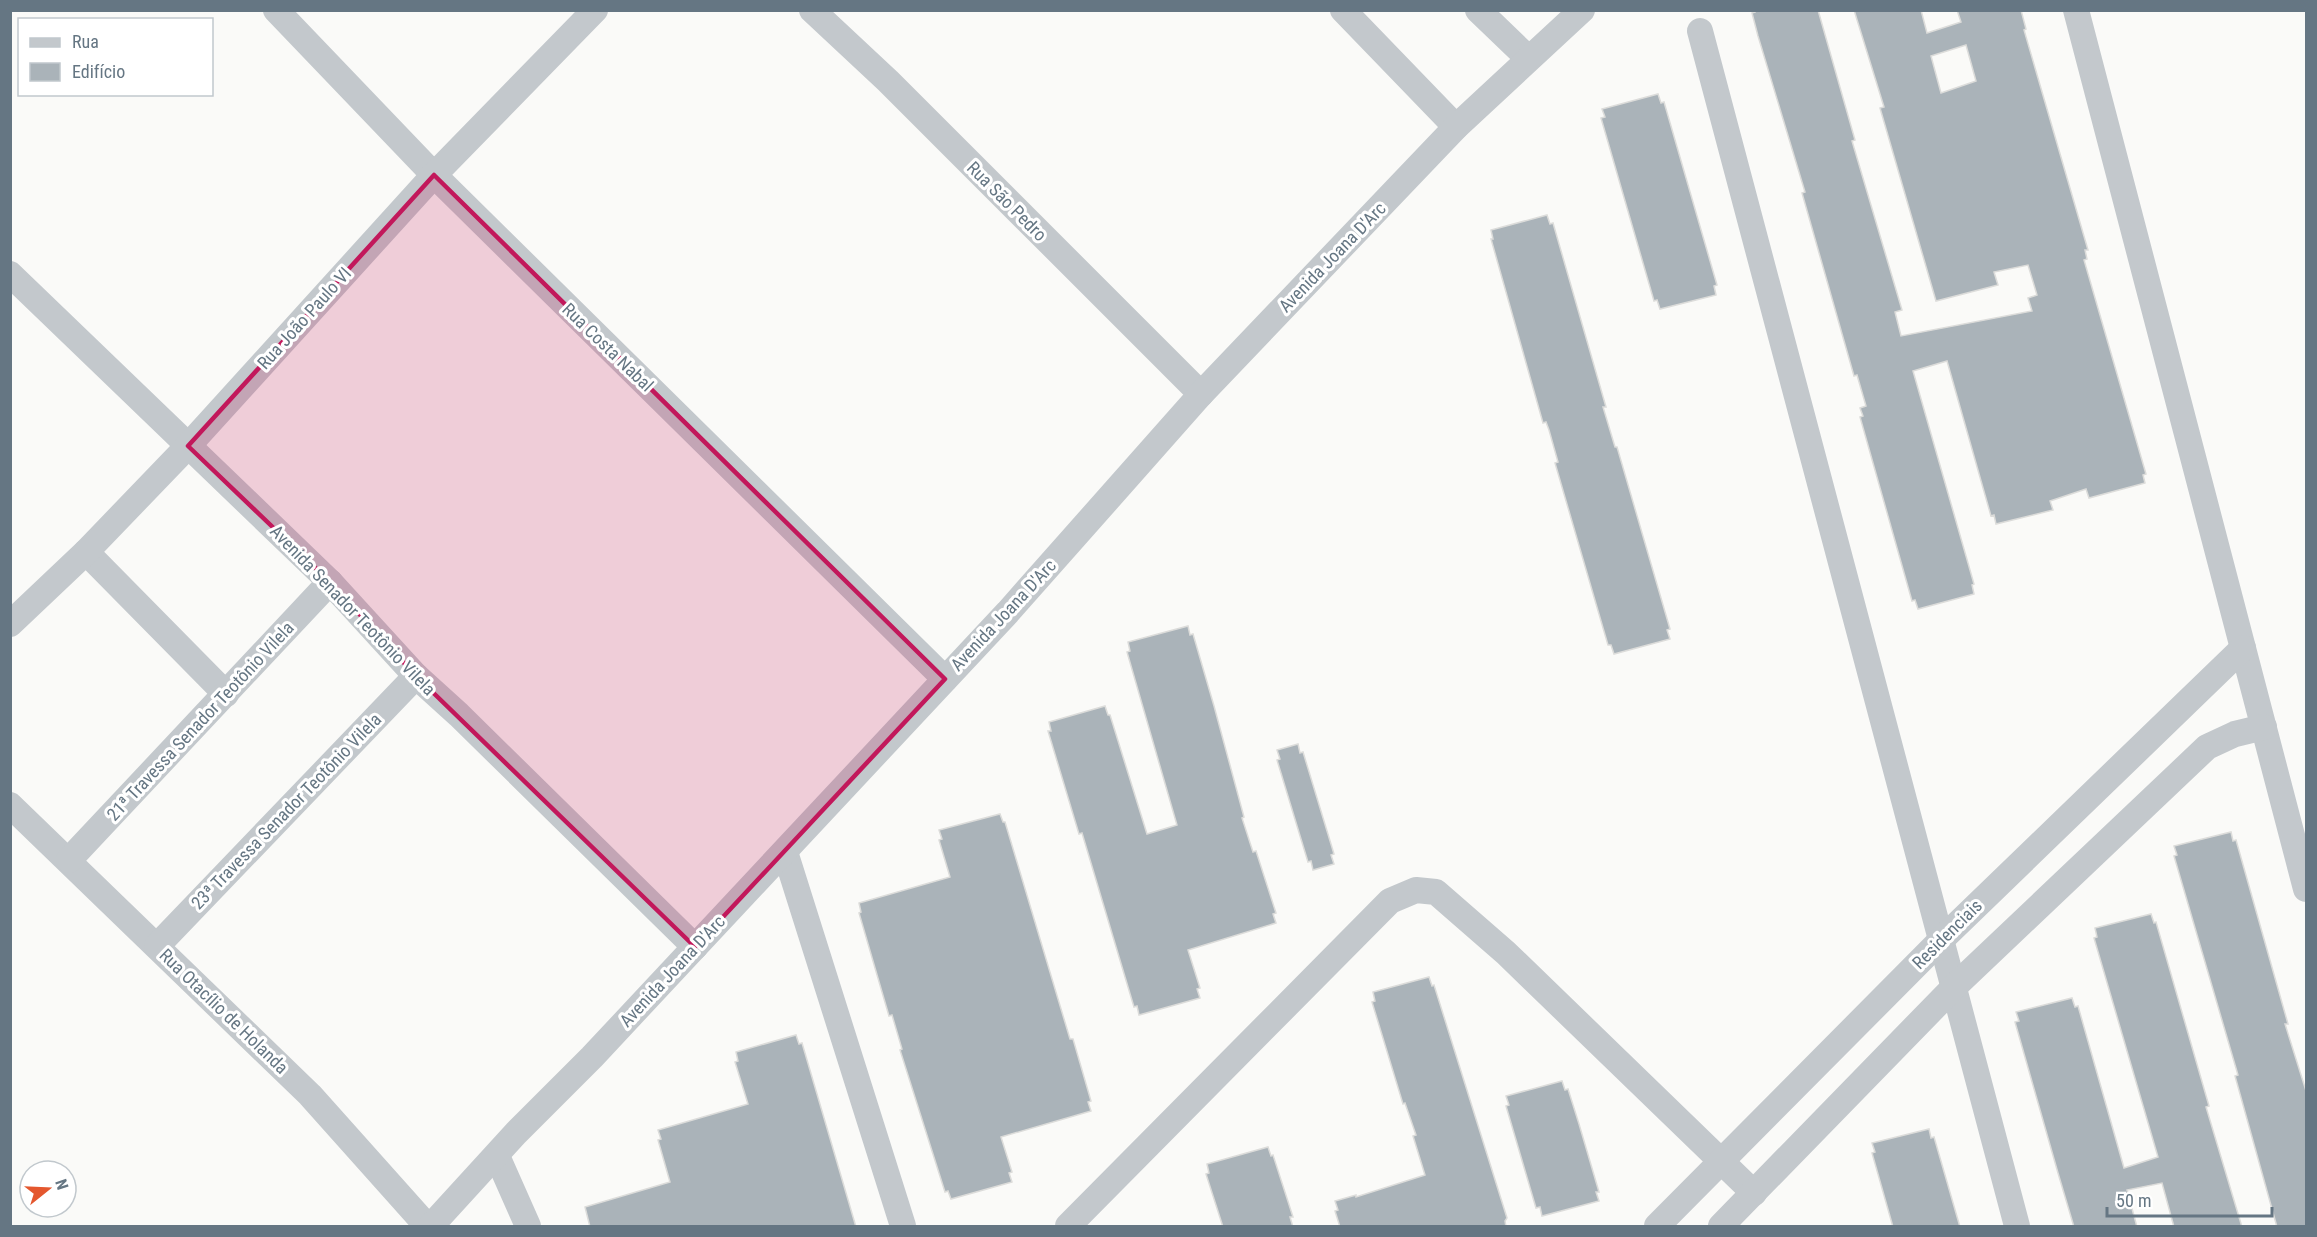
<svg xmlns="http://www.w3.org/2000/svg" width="2317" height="1237" font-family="'Roboto Condensed',sans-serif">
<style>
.building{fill:#aab3b9;stroke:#dcdcda;stroke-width:1.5;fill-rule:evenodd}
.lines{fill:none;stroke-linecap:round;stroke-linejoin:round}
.street{stroke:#c3c8cc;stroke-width:26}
.marked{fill:#c2185b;fill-opacity:0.2;stroke:#c2185b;stroke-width:4.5;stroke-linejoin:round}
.labels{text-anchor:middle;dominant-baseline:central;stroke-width:6;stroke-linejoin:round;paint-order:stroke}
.street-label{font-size:18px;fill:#657683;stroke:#fff}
</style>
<rect width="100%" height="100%" fill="#fafaf8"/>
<g class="building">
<path d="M1754,10H1818L1855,140L1852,141L1902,310L1895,312L1901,336L2032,311L2028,298L2037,295L2028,265L1994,272L1998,285L1936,301L1880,108L1884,107L1854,10H1921L1927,33L1961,22L1957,10H2021L2026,29L2024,30L2088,250H2085L2087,259L2084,260L2146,474L2143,475L2145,483L2089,498L2086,489L2050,501L2053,510L1996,524L1994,515L1991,516L1947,361L1913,371L1974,584L1972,585L1974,594L1918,609L1915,600L1912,601L1860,417L1863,416L1860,408L1866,406L1857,375L1854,376L1802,193L1805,192L1758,36L1752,13L1755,12ZM1966,45L1976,81L1941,93L1931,56Z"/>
<path d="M1658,94L1661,103L1664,102L1717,285L1714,286L1716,295L1660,309L1657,300L1654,301L1601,118L1605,117L1602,109Z"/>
<path d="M1547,215L1550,224L1553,223L1606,407H1603L1615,447H1617L1670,629L1667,630L1670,639L1614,654L1611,645H1608L1555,463L1558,462L1549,430L1546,422L1543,423L1491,239H1493L1491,230Z"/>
<path d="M1188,626L1190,635L1193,634L1214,706L1244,817L1242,818L1253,852L1256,851L1276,913L1273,914L1276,923L1188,950L1200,988L1197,989L1200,998L1139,1015L1137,1006L1134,1007L1082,833L1079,834L1048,731H1051L1049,722L1105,706L1108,715H1110L1147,834L1177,825L1127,652L1130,651L1128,642Z"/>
<path d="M1298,744L1300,753L1303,752L1334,854L1331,855L1334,864L1313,870L1311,861L1308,862L1277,760L1280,759L1277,750Z"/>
<path d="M1000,814L1003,822H1005L1070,1039H1073L1091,1101L1088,1102L1091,1111L1001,1137L1012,1172L1009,1173L1012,1182L951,1199L948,1191L945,1192L900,1050L902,1049L892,1015L889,1016L859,913L861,912L859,903L950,877L939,840L942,839L939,830Z"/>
<path d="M2231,832L2233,841L2236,840L2288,1024H2285L2307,1094V1227H2277L2235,1076L2238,1075L2174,856L2177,855L2174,846Z"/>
<path d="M2151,914L2154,923L2156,922L2209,1106L2206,1107L2242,1227H2174L2162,1183L2127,1190L2137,1227H2074L2058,1173L2015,1022L2019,1021L2016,1012L2072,998L2075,1007L2078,1006L2124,1168L2158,1157L2094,938L2097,937L2095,928Z"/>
<path d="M1429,977L1432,986L1434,985L1507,1218L1505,1221L1506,1227H1340L1335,1211L1338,1210L1335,1201L1356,1195V1197L1425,1175L1413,1136L1416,1135L1405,1103L1403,1104L1372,1002L1375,1001L1373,992Z"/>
<path d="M796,1035L799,1044L802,1043L856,1227H590L585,1207L670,1182L658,1140L661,1139L658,1130L748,1104L735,1062L738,1061L736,1052Z"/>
<path d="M1562,1081L1565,1090L1568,1089L1579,1124L1599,1192H1596L1599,1201L1542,1216L1540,1207L1536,1208L1506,1106L1509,1105L1506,1096Z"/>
<path d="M1929,1129L1931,1138L1934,1137L1960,1227H1893L1872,1153L1875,1152L1872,1143Z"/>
<path d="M1268,1147L1271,1156L1273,1155L1293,1217H1290L1293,1227H1223L1206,1174L1209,1173L1207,1164Z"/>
</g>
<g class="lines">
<g class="street">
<path d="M276,10L434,175L945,679"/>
<path d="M812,10L888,81L1201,394"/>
<path d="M1343,10L1456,127"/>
<path d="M1478,10L1528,58"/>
<path d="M2076,10L2306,889"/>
<path d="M1700,31L2017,1226"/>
<path d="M10,274L330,582L416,676L459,715L695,947"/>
<path d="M86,552L226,694"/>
<path d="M10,624L86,552L188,446L434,175L595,10"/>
<path d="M10,805L310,1095L427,1226"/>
<path d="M785,852L903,1226"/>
<path d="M69,860L330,582"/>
<path d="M157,946L416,676"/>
<path d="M497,1156L528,1226"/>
<path d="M431,1226L516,1133L592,1057L1008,612L1201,394L1456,127L1582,10"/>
<path d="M1068,1226L1390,901L1416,890L1436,892L1506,953L1754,1193"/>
<path d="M1657,1226L1941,940L2243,648"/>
<path d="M1721,1226L1954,987L2207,747L2235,734L2264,727"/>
</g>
</g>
<path class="marked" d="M434,175L945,679L695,947L416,676L330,582L188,446Z"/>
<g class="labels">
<g class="street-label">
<text transform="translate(1007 201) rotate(45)">Rua São Pedro</text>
<text transform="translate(1332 257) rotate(-46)">Avenida Joana D'Arc</text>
<text transform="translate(304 318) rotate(-48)">Rua João Paulo VI</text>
<text transform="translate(608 347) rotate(44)">Rua Costa Nabal</text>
<text transform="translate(353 610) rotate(46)">Avenida Senador Teotônio Vilela</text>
<text transform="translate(1003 615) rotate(-47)">Avenida Joana D'Arc</text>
<text transform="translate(200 721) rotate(-47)">21ª Travessa Senador Teotônio Vilela</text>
<text transform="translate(286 811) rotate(-46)">23ª Travessa Senador Teotônio Vilela</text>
<text transform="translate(1947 934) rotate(-45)">Residenciais</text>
<text transform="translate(672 971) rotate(-47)">Avenida Joana D'Arc</text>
<text transform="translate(224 1011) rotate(44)">Rua Otacílio de Holanda</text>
</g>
</g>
<rect width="2317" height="1237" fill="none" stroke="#657683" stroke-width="24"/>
<rect x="18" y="18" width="195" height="78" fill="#ffffff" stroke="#c1c8cd" stroke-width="1.5"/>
<rect x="30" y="38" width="30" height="9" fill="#c3c8cc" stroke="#c1c8cd" stroke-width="1.5"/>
<text x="72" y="48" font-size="18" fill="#657683">Rua</text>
<rect x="30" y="63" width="30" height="18" fill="#aab3b9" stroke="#c1c8cd" stroke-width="1.5"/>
<text x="72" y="78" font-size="18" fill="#657683">Edifício</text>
<g transform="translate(48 1189) rotate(72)"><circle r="28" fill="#ffffff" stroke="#c1c8cd" stroke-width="1.5"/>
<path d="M0-4.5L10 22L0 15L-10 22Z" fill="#e4572e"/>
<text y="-9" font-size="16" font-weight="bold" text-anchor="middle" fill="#657683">N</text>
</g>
<path d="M2107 1207v9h165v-9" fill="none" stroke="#657683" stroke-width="3"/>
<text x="2116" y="1207" font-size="18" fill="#657683" stroke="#ffffff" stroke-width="4.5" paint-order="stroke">50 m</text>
</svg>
